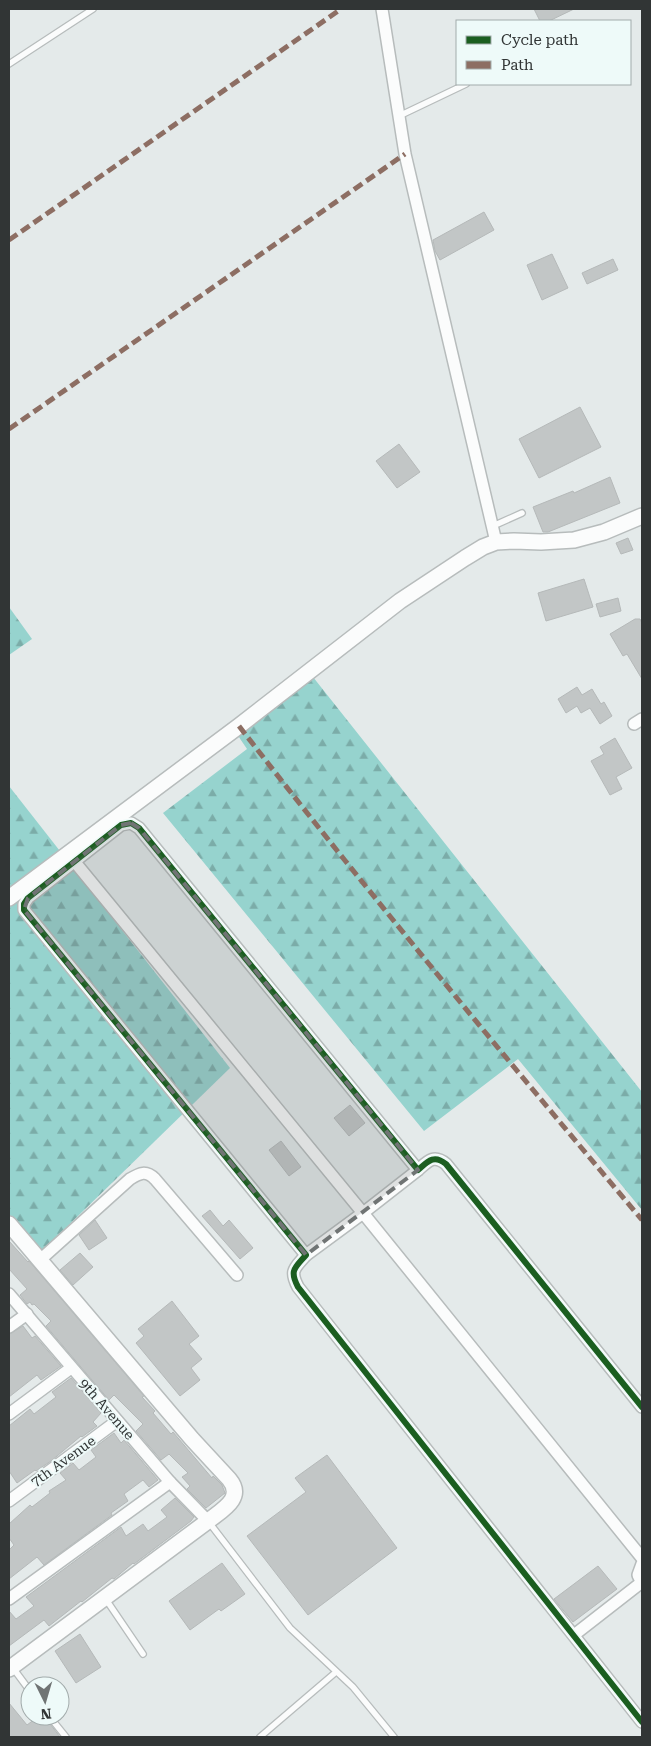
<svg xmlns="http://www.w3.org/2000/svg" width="651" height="1746" font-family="'Roboto Serif',serif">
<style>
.forest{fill:url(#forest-firs)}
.building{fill:#c2c6c6;stroke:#b5b9b9}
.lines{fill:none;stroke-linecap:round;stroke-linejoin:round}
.service-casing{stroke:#b7bcbc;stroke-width:8}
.minor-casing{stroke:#b7bcbc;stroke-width:14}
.tertiary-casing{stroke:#b7bcbc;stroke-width:18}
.service{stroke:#fbfcfc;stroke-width:5.5}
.minor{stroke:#fbfcfc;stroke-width:11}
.tertiary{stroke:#fbfcfc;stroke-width:15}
.quiet{stroke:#8d6e63;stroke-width:5;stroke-dasharray:10 5;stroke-linecap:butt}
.cycleway-casing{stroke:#eefaf9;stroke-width:9}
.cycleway{stroke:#1b5e20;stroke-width:6}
.marked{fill:#707474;fill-opacity:0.2;stroke:#707474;stroke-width:4;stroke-dasharray:10 6;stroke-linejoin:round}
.labels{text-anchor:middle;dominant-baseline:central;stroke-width:4;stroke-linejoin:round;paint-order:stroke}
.street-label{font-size:14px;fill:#313535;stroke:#eefaf9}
</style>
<defs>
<pattern id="forest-firs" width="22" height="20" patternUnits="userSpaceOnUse" patternTransform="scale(1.25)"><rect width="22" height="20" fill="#96d3ce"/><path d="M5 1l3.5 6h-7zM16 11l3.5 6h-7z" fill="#7baca8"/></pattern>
</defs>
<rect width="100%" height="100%" fill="#e4eaea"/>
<g class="forest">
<path d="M9,607L32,639L9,655Z"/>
<path d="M313,677L642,1092V1210L518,1059L424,1131L163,813L247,749L237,734Z"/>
<path d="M9,786L230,1068L40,1253L9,1217Z"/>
</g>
<g class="building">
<path d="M534,9H574L549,21H540Z"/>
<path d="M484,212L494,230L440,260L435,251L433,240Z"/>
<path d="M552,254L568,288L542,300L527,265Z"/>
<path d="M613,259L618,270L587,284L582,273Z"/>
<path d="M580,407L601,447L539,478L519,439Z"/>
<path d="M399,444L420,472L397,488L376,461Z"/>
<path d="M610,477L620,503L548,532H543L533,507L573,491L574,493Z"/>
<path d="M628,538L633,550L621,554L616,543Z"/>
<path d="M584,579L593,607L546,621L538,593Z"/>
<path d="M618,598L621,611L600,617L596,604Z"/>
<path d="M635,619H640L642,623V679L627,654L623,656L610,634Z"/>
<path d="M577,687L582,695L592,689L601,704L604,702L612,716L600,724L590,708L581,713L577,706L566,713L558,699Z"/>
<path d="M615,738L632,768L616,777L622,789L610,795L591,761L604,754L600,747Z"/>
<path d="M350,1105L365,1123L349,1136L334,1118Z"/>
<path d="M281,1141L301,1167L289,1176L269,1150Z"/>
<path d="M210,1210L223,1226L229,1220L253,1248L240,1259L202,1216Z"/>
<path d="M95,1220L107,1238L89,1250L79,1235Z"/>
<path d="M9,1241L28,1262L29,1261L144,1396L142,1397L155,1411L153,1413L171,1434L173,1432L212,1478L213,1476L222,1485L225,1493L206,1508L187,1489L190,1486L182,1477L188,1473L169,1454L161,1460L136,1431L143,1424L114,1395L109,1400L46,1326L51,1321L34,1304L32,1305L30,1302L27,1304L20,1295L27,1289L9,1269Z"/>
<path d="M80,1253L93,1267L73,1285L60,1270Z"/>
<path d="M172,1301L199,1336L189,1344L202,1359L191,1368L200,1380L180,1396L136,1343L144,1336L138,1329Z"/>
<path d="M23,1326L32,1338L35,1336L61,1366L41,1380L37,1375L9,1397V1334Z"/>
<path d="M71,1378L101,1413L93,1422L97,1426L82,1437L81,1436L51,1461L36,1471L35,1470L17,1483L9,1471V1426L30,1409L34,1414L56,1397L52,1392Z"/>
<path d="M114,1433L121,1443L124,1440L158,1480L149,1487L143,1480L124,1494L128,1501L111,1513L112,1515L44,1565L37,1557L9,1579V1550L14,1545L9,1538V1524L30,1505L32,1507L50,1493L49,1491L66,1480L60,1473L73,1463L79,1470L96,1457L91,1450Z"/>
<path d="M327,1455L397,1548L308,1615L247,1536L306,1492L295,1478Z"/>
<path d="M175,1498L194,1517L191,1521L134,1564L133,1563L114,1579L112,1578L82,1602L81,1601L49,1626L44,1620L9,1646V1611L16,1619L34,1606L26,1597L121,1527L126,1536L143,1524L148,1531L167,1517L161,1510Z"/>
<path d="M222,1563L245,1594L221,1611L219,1609L190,1630L169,1601Z"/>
<path d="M598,1566L617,1589L573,1622L554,1599Z"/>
<path d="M80,1634L101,1667L76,1683L55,1651Z"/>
<path d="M9,1703L27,1725L39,1716H44L60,1737H9Z"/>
</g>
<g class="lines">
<defs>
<g id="service">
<path d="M9,64L93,9"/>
<path d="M399,116L466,84"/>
<path d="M493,526L522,513"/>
<path d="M208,1521L290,1628L353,1687L394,1737"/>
<path d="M105,1598L143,1654"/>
<path d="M13,1668L30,1691"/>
<path d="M49,1716L66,1737"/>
<path d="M260,1737L336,1672"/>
</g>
<g id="minor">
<path d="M382,9L405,154L496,542"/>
<path d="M634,724L642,719"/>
<path d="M74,861L363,1213L642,1558"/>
<path d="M306,1255L363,1213L418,1170"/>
<path d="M40,1260L130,1179C140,1173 146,1170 155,1179L237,1275"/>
<path d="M9,1294L170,1482L208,1521"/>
<path d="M9,1327L27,1314"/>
<path d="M642,1407L446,1164C434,1154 428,1161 418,1170L139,828L131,823L121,825L28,898L24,904V910L306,1255C295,1268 289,1270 298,1287L642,1722"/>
<path d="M9,1414L71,1368"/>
<path d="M9,1501L117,1421"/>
<path d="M642,1564L638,1575L642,1583"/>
<path d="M9,1599L170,1482"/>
<path d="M574,1635L642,1582"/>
</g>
<g id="tertiary">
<path d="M9,898L239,726L400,601L465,558L483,547L496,542L514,541L541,542L574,540L604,532L642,516"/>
<path d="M9,1224L192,1439L229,1479C245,1498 222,1510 208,1521L9,1669"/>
</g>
</defs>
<use href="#service" class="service-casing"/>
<use href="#minor" class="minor-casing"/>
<use href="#tertiary" class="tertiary-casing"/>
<use href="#service" class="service"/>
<use href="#minor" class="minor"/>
<use href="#tertiary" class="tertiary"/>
<g class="quiet">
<path d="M9,240L341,9"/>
<path d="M9,429L405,154"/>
<path d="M239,726C369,894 505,1057 642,1220"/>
</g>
<defs>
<path id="cycleway" d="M642,1407L446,1164C434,1154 428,1161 418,1170L139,828L131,823L121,825L28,898L24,904V910L306,1255C295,1268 289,1270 298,1287L642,1722"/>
</defs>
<use href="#cycleway" class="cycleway-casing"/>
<use href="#cycleway" class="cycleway"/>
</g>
<path class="marked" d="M131,823L139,828L418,1170L306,1255L24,910L28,898L121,825Z"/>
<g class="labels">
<g class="street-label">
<text transform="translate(107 1409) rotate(49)">9th Avenue</text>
<text transform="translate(63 1461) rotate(-36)">7th Avenue</text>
</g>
</g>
<rect width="651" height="1746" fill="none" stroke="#313535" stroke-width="20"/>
<rect x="456" y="20" width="175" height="65" fill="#eefaf9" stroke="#a2abab"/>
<rect x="466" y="36" width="25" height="8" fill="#1b5e20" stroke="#a2abab"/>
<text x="501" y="45" font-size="15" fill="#313535">Cycle path</text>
<rect x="466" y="61" width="25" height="8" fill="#8d6e63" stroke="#a2abab"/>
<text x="501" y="70" font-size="15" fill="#313535">Path</text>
<g transform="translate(45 1701) rotate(175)"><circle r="24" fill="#eefaf9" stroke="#a2abab"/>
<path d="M0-4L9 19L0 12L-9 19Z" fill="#707474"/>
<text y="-8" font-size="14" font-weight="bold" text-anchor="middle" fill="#313535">N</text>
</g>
</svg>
